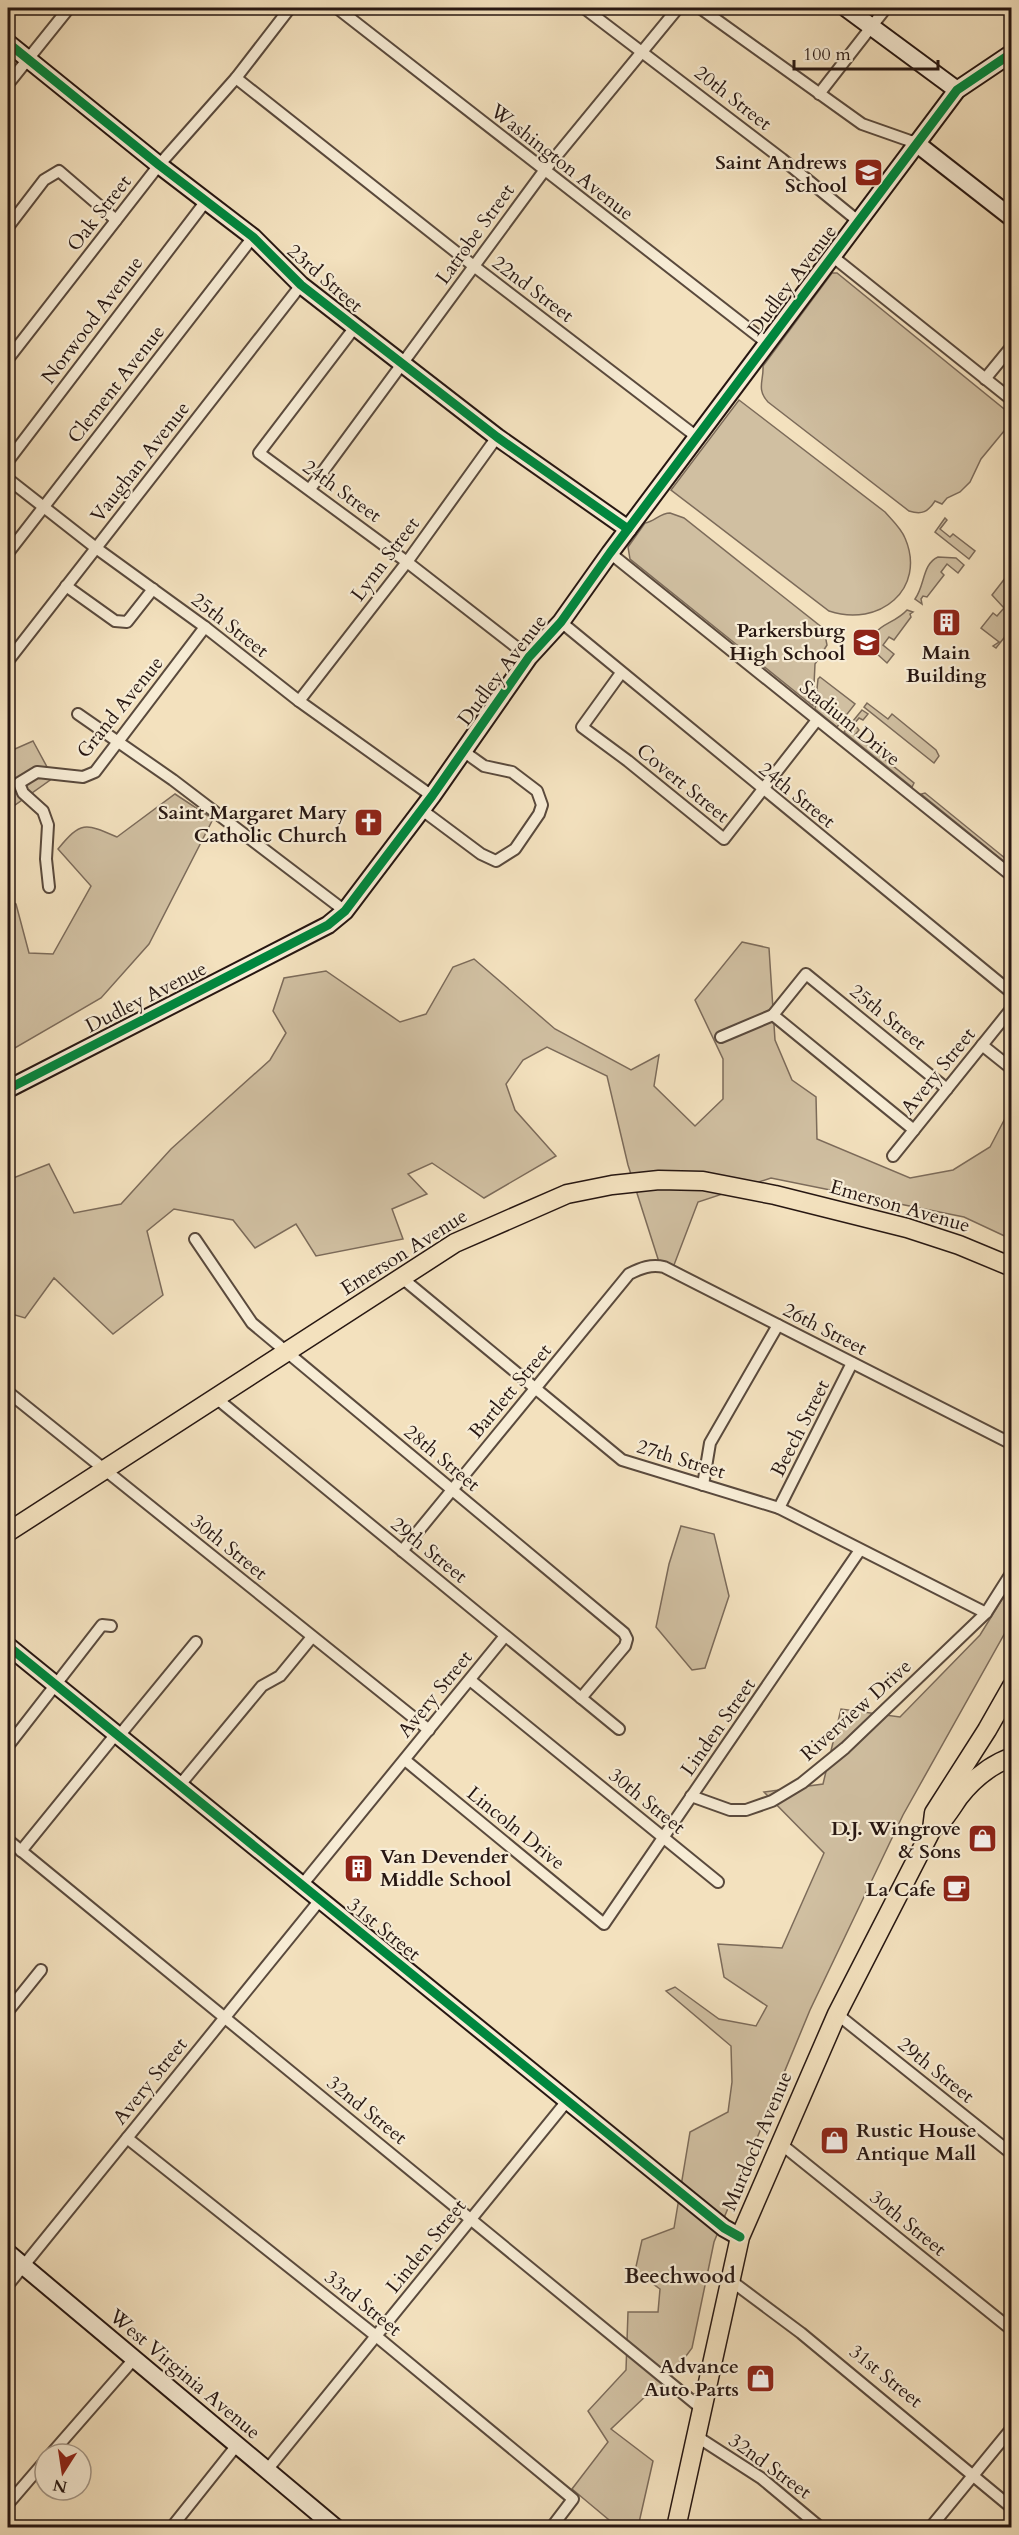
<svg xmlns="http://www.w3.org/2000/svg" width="1019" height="2535" font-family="Cardo,serif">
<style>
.green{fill:#d0bfa1;stroke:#7c6b5a;stroke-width:1.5}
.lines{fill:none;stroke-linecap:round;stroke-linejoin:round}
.street-casing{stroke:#5a4a3d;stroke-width:14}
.secondary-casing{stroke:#271712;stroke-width:20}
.primary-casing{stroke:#271712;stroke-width:21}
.street{stroke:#f7ecd5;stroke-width:10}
.secondary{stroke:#f7ecd5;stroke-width:16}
.primary{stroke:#f3e1be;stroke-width:18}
.cycleway-casing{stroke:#f7ecd5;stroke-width:13}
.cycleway{stroke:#00873e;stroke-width:9}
.labels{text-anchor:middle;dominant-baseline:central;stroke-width:4.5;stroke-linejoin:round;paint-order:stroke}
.street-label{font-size:20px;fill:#271712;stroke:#f7ecd5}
.poi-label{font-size:20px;font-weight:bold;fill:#271712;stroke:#f7ecd5;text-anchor:end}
.neighbourhood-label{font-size:21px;font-weight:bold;fill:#271712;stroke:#f7ecd5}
</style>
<rect width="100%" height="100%" fill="#f3e1be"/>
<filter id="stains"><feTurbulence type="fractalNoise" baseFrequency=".00333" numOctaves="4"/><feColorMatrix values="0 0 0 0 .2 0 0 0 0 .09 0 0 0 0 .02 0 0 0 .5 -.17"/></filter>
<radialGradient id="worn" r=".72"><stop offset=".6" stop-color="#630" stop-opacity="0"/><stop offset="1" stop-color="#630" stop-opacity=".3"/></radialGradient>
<g class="green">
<path d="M832,273H837L1009,413L1011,420L1009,425L981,459L970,482L960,492L947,498L942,504L935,501C928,512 922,515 909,511L768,402C756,389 764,380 763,366Z"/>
<path d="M739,400L885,512C892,520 901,528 905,538C927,589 879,628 829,611L671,490Z"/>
<path d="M670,513L684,518L824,629L827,645L815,664L813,706L630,559L628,547L645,523C654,522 660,513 670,513Z"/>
<path d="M945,518L947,520L940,529L950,537L953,534L975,551L969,559L935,532Z"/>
<path d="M938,557L956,558L964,565L958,573L947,564L941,572L944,575L927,597L923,596L921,599L922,604L915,599C925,586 922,564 938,557Z"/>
<path d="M1006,577V602L1011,606V629L996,648L993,646L999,642L981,628L993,613L997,616L1004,608L992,595Z"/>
<path d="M907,610L913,612L910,614L911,617L894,640L889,637L883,645L894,654L887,663L875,652C866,624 892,627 907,610Z"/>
<path d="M820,677L855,704L837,727L815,709L818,679Z"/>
<path d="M867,703L888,719L892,714L936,750L939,756L934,763L864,707Z"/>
<path d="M862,710L868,714L863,720L859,718L854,724L859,730L855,735L914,783L912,787L844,732Z"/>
<path d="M33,741L53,778L8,810V752Z"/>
<path d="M925,793L1011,863V867L921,794Z"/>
<path d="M175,794L213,819L149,944L101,998L8,1052V899L16,904L29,953L53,954L91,886L58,849C81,821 85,823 117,837Z"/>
<path d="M742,942L769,948L775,1040L792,1080L816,1097L817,1139L910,1178L953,1170L990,1147L1011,1107V1239L964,1217L771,1178L698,1202L674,1265L659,1262L628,1165L607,1076L547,1047L523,1060L506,1084L515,1110L556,1156L484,1198L432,1163L408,1174L427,1194L392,1209L403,1239L316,1256L296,1224L255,1248L233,1220L174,1209L147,1231L163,1295L113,1334L54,1278L25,1318L8,1313V1180L49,1164L74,1213L121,1204L171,1149L270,1060L286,1033L273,1011L284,978L326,971L400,1022L426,1014L453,967L474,959L555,1029L631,1070L659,1055L654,1086L695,1126L723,1099V1059L695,1000Z"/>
<path d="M681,1526L714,1534L729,1596L705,1668L692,1670L656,1627L669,1564Z"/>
<path d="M1011,1585V1622L903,1815L810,2010L714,2242L692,2348L658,2394L649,2393L611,2429L653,2461L638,2527H614L615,2525L572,2489L608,2442L588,2411L626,2370L628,2312H658L660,2289L635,2271L642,2240L674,2228L690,2132L728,2112L732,2082L731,2046L666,1991L675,1987L719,2019L756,2026L767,2006L724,1977L718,1944L782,1948L824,1853L764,1792L823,1784L841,1709L900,1717L980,1635Z"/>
</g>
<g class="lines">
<defs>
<g id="street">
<path d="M337,8L767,343"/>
<path d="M584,8L782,159L858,221"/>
<path d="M700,8L862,124L916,143"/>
<path d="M236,78L475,267L697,437"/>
<path d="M8,84L69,8"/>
<path d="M819,94L886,8"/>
<path d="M8,227L44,180L59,171L116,220"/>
<path d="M832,256L1012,400"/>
<path d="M355,327L259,453L407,562L529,657"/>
<path d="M8,359L159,165L236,78L290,8"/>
<path d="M985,379L1012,346"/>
<path d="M8,461L206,201"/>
<path d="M8,479L96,548L205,627L299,701L432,796"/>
<path d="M310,489L544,171L678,8"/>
<path d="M8,553L253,237"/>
<path d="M610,553L1012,876"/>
<path d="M66,586L115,621L127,622L153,589"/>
<path d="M561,622L1012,993"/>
<path d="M8,661L301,285"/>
<path d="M621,673L582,727L628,761L724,839L817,720"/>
<path d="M299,701L407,562L497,437"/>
<path d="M78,714L173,780L345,911"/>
<path d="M422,810L481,854L496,861L515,849L539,814L542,805L537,791L512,772L484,766L463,751"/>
<path d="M49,887L46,859L48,825L43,811L23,793L19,783L37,772L83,777L95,772L205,627"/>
<path d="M773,1015L914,1130"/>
<path d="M721,1037L773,1015L806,974L947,1089"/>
<path d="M982,1045L1012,1069"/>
<path d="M893,1156L1012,1008"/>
<path d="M195,1239L252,1323L624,1633L627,1639L625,1646L581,1698"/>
<path d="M402,1278L622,1460L779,1508L986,1613"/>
<path d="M8,1392L429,1730"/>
<path d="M216,1398L619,1729"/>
<path d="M703,1485L710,1443L778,1325"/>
<path d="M779,1508L852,1363"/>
<path d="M402,1551L629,1274C641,1268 651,1264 664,1267L1012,1444"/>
<path d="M470,1680L718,1882"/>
<path d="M8,1746L102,1625L111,1626"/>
<path d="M405,1760L604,1924L860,1550"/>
<path d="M179,1786L262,1686L280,1676L312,1637"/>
<path d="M691,1796L730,1810H746L772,1801L802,1783L845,1748L986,1613L1012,1572"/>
<path d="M8,1840L702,2409"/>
<path d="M21,1851L116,1734L123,1731L196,1642"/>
<path d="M302,1885L505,1636"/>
<path d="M8,2011L41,1970"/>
<path d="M837,2014L1012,2154"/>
<path d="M127,2138L376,2336L573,2499L551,2528"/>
<path d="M781,2144L1012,2330"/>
<path d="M730,2280L801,2333L1012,2508"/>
<path d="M8,2285L320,1900"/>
<path d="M696,2436L761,2478L821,2528"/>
<path d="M51,2454L134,2359"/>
<path d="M267,2470L567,2101"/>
<path d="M8,2504L45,2461"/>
<path d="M171,2528L237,2445"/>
<path d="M930,2528L1012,2428"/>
</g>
<g id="secondary">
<path d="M846,8L957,90"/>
<path d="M8,43L159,165L253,237L301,285L355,327L497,437L628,529"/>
<path d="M916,143L1012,218"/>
<path d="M8,1089L328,925L345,911L432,796L529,657L561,622L610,553L957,90L1012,53"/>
<path d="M8,1646L724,2228L740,2237"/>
<path d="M8,2253L336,2528"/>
</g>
<g id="primary">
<path d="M8,1532L455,1243L567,1194L612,1185L659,1180L703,1181L775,1195L907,1228L959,1245L1012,1267"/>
<path d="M932,1829C945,1820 950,1810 959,1797C973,1779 990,1765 1012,1757"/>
<path d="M676,2528L740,2237L837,2014L932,1829L934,1813L987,1730L1012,1686"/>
</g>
</defs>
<use href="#street" class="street-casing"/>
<use href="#secondary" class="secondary-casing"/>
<use href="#primary" class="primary-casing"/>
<use href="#street" class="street"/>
<use href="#secondary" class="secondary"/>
<use href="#primary" class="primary"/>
<defs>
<g id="cycleway">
<path d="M8,43L159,165L253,237L301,285L355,327L497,437L628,529"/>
<path d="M8,1089L328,925L345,911L432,796L529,657L561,622L610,553L957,90L1012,53"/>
<path d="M8,1646L724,2228L740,2237"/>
</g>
</defs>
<use href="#cycleway" class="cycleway-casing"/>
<use href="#cycleway" class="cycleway"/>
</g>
<defs>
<symbol id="school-square" viewBox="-11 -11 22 22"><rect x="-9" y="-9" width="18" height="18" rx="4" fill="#8f2418" stroke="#f7ecd5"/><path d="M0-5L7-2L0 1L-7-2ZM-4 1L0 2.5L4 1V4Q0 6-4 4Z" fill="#fff"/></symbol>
<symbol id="building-square" viewBox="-11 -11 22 22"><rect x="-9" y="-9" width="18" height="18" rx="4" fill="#8f2418" stroke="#f7ecd5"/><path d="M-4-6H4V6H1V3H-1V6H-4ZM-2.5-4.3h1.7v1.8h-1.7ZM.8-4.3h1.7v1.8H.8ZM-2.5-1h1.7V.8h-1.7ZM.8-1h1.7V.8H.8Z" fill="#fff"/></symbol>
<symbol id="church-square" viewBox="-11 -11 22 22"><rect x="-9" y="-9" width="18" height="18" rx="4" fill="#8f2418" stroke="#f7ecd5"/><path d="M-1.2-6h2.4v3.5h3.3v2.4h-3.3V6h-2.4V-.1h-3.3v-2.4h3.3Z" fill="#fff"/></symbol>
<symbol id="shop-square" viewBox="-11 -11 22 22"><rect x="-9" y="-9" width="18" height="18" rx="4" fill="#8f2418" stroke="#f7ecd5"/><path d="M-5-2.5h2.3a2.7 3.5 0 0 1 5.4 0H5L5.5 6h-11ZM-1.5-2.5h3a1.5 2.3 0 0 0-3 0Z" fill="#fff"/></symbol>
<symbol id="cafe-square" viewBox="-11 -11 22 22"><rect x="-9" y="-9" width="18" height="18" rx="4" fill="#8f2418" stroke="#f7ecd5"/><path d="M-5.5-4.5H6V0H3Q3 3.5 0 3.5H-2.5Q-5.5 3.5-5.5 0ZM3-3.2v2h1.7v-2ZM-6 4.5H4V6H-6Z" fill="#fff"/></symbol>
</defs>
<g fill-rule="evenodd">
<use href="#school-square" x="852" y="156" width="33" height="33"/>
<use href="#building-square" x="930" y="606" width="33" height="33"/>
<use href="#school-square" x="850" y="626" width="33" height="33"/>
<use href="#church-square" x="352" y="806" width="33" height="33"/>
<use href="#shop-square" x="966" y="1822" width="33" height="33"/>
<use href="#building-square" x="342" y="1852" width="33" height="33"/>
<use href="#cafe-square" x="940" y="1872" width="33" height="33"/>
<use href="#shop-square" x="818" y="2124" width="33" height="33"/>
<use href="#shop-square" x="744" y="2362" width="33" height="33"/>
</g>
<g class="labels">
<g class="street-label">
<text transform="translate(733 98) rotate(38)">20th Street</text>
<text transform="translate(562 162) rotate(38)">Washington Avenue</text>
<text transform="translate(99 213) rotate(-52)">Oak Street</text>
<text transform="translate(475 234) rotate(-54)">Latrobe Street</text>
<text transform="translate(325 278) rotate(41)">23rd Street</text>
<text transform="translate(792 280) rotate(-53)">Dudley Avenue</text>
<text transform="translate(533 289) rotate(37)">22nd Street</text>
<text transform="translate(92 320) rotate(-53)">Norwood Avenue</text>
<text transform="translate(116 384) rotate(-52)">Clement Avenue</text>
<text transform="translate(140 462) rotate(-52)">Vaughan Avenue</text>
<text transform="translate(342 491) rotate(36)">24th Street</text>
<text transform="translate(385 559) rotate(-53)">Lynn Street</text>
<text transform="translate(230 625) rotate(38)">25th Street</text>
<text transform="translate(502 670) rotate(-53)">Dudley Avenue</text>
<text transform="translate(120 707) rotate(-51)">Grand Avenue</text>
<text transform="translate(850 723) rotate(39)">Stadium Drive</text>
<text transform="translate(683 783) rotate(39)">Covert Street</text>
<text transform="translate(797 795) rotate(39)">24th Street</text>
<text transform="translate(146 997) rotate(-27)">Dudley Avenue</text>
<text transform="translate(888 1017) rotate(39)">25th Street</text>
<text transform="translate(938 1071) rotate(-51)">Avery Street</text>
<text transform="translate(900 1206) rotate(16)">Emerson Avenue</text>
<text transform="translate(404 1252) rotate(-32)">Emerson Avenue</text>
<text transform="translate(825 1329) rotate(27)">26th Street</text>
<text transform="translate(510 1391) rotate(-50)">Bartlett Street</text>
<text transform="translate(800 1428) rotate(-63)">Beech Street</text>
<text transform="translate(442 1458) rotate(40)">28th Street</text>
<text transform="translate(681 1459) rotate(17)">27th Street</text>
<text transform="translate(229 1547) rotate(39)">30th Street</text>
<text transform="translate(429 1550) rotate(39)">29th Street</text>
<text transform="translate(435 1694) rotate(-51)">Avery Street</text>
<text transform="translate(856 1710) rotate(-42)">Riverview Drive</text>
<text transform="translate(718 1727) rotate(-55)">Linden Street</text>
<text transform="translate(647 1801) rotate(39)">30th Street</text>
<text transform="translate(516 1828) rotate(39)">Lincoln Drive</text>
<text transform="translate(384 1929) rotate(39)">31st Street</text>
<text transform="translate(936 2070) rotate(39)">29th Street</text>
<text transform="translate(150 2081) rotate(-51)">Avery Street</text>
<text transform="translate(367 2110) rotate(39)">32nd Street</text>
<text transform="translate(757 2141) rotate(-67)">Murdoch Avenue</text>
<text transform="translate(908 2223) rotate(39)">30th Street</text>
<text transform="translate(426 2246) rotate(-51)">Linden Street</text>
<text transform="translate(363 2303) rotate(39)">33rd Street</text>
<text transform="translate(185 2374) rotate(40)">West Virginia Avenue</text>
<text transform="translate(886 2376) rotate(39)">31st Street</text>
<text transform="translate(770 2466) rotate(36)">32nd Street</text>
</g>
<g class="poi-label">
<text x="847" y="162">Saint Andrews<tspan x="847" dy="23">School</tspan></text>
<text x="845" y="630">Parkersburg<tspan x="845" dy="23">High School</tspan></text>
<text x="946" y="652" text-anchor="middle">Main<tspan x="946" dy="23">Building</tspan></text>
<text x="347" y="812">Saint Margaret Mary<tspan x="347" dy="23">Catholic Church</tspan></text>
<text x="961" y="1828">D.J. Wingrove<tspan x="961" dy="23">&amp; Sons</tspan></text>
<text x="380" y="1856" text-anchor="start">Van Devender<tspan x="380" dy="23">Middle School</tspan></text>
<text x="936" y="1889">La Cafe</text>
<text x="856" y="2130" text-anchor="start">Rustic House<tspan x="856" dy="23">Antique Mall</tspan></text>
<text x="739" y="2366">Advance<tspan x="739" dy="23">Auto Parts</tspan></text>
</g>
<g class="neighbourhood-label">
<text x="680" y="2276">Beechwood</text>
</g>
</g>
<rect width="1019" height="2535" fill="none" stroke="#f3e1be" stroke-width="30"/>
<rect x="9" y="9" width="1001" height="2517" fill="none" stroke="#271712" stroke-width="3"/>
<rect x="15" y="15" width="989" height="2505" fill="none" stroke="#271712" stroke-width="1.5"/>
<g transform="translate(63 2472) rotate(192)"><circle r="28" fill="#f7ecd5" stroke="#a49787" stroke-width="1.5"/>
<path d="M0-4.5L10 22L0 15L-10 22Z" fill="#8f2418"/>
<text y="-9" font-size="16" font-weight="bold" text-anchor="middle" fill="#271712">N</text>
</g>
<path d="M794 60v9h144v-9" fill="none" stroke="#271712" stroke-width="3"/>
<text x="803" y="60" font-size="18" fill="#271712" stroke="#f7ecd5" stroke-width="4.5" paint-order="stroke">100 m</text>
<rect width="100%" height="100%" filter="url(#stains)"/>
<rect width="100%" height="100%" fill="url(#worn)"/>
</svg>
